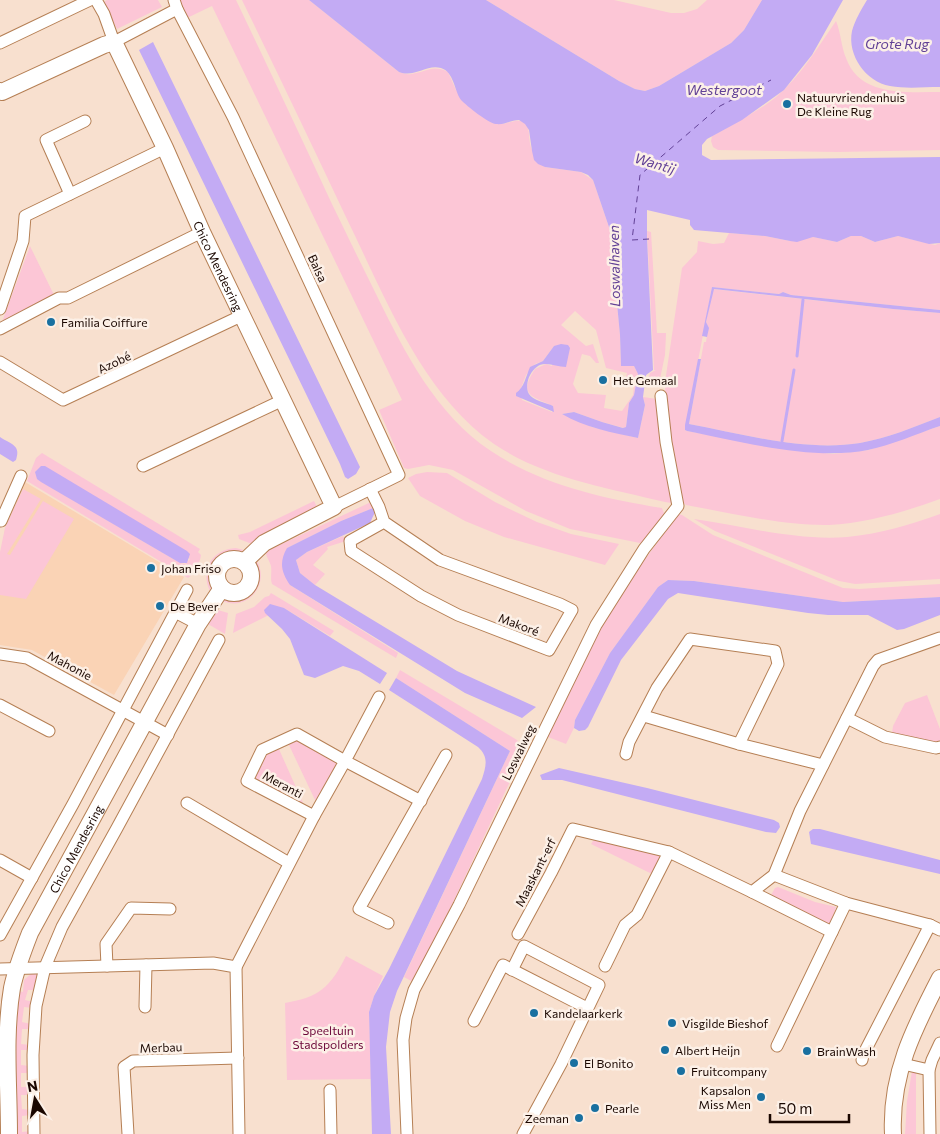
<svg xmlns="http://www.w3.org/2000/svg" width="940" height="1134" font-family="Commissioner,sans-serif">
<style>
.built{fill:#fad3b5}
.green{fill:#fcc6d6;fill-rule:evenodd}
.water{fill:#c3abf4}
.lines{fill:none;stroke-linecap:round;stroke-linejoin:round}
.stream{stroke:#c3abf4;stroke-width:3}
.ferry{stroke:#624196;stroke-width:1;stroke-dasharray:6 5;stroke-linecap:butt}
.street-casing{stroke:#b57f54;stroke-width:13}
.secondary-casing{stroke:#b57f54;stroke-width:18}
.street{stroke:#fff;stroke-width:11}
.secondary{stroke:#fff;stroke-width:16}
.poi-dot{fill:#1970a0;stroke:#fcf0e7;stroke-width:2}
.labels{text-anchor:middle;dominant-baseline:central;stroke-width:5;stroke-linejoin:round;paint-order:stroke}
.poi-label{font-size:12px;fill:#1a0700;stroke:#fcf0e7;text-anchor:start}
.street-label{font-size:12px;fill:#1a0700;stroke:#fcf0e7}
.park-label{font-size:12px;fill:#6b0638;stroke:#fcf0e7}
.water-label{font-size:14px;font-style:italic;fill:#624196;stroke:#fcf0e7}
</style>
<rect width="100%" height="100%" fill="#f8e0cf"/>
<path class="built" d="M25,482L184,577L114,695L32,650L0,645V562L5,529Z"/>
<g class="green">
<path d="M107,0H158L162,7L117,29L104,2Z"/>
<path d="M179,0H236C268,67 300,135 331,202C346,233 361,264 376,294C404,351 436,415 491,451C542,485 602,498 662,508L665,516L646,542L640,543L570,529L526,511L453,470L429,465L408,469L404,468L379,410L402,400L212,6L187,18Z"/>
<path d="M242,0H309L399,72C403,73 407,75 411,74C427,72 432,64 448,72L456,90L504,124C538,112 524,135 533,152C536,157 541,163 545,167L581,172L593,180L610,230L620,335L621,366H634L638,374L634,395L629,403L626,427L624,428L602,422L574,412L562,414L592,427L638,438L645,405L643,397L657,399L673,501L671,503L665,502C608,488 544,478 494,444C420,392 384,294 345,215C311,143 277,72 242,0ZM575,311L596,330L606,368L627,373L625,382L634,385L633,395L622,411L604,408L606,395L578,393L573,384L582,354L590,356L596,363H599L593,344L586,346L561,325ZM554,346L552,366L546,364L535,369C518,395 531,396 553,406L552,412L522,400L520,391L526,375L535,364L543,361Z"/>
<path d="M486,0H614L671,13H684L697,9L707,0H762L744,30L731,43L659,86L645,91L635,89L619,81Z"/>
<path d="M836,21C841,33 841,46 846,58C860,97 906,92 940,92V150L837,152L718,150L713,147L711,141L712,136C734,123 756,113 776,97C800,77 818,47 836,21Z"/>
<path d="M647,231L651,232L657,333H666V335L665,355L660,379L649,377L650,373L656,370H654Z"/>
<path d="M729,233L765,236L790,241L813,237L837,242L851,236H861L875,242L898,236L935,245L940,243V310L791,295L783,292L779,294L712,287L685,430L687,431L779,448L833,454L869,450L940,426V499C904,512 867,523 829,525C784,526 731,513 686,505C674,494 665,401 665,382L682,268L697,252L698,241L713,244L724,243Z"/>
<path d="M30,246L56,299L2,322Z"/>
<path d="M713,289L893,309L940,313V417C914,427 888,438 860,443C805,452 743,434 689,424L704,342H706L708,328L706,322Z"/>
<path d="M42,453L200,549L198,552L201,555C200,563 195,573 188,578L27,481L36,458ZM37,479L190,559L185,564L180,563Z"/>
<path d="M427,472L447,473L495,502L537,522L571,534L619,544L605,565L504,537L465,521L420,496L408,478L416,474Z"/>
<path d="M23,489L41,499L7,554L10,555L43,501L74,519L26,599L0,595V552L5,528Z"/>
<path d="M314,501L317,507L252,544L239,539L238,535L250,532Z"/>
<path d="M371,502L373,508L341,521L287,548L290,585L398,653L396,658L272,584C270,578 272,573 271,566C270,562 267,558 266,554L269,550Z"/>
<path d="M678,514L682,515L713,535L843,588L859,589L940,584V597L843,602L694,581L668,580L658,587L610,653L575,720L574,728L566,744L543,735L609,609Z"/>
<path d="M940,514V579L855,584L839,581L715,531L694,519C744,526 795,541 847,537C879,534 910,525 940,514Z"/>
<path d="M343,536L346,541L327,547L328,549L313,565L325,574L315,585L300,573L296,560L307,552Z"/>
<path d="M236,548L244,550L226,558L217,565L210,591C200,570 212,549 236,548Z"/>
<path d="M257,561C270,584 248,612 222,601C229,596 238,597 245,592C256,584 251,571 257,561Z"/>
<path d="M271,593L334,631L330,636L284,608L265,613L269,615L233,633L236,614L254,607L265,597L269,596Z"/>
<path d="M218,610L228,613L225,634L208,624Z"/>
<path d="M400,670L517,740L522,748L523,754L415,983L404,977L510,751L396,678Z"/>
<path d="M927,695L940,729V742L934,743L892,733L893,726L905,703Z"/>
<path d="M298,739L338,761L320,797L315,800L288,743Z"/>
<path d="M278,747L304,805L256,781L254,776L261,765L265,766L261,764L266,754Z"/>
<path d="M595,838L660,854V863L654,875L591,844Z"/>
<path d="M778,887L815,902L836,907L830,925L770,897L775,888Z"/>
<path d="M346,956L383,976L374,996L369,1012L371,1079L287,1080L285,1003C319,997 330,988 346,956Z"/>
<path d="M31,974H39L35,990H28L25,1000L34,1002L33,1008L24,1007L22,1022L31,1024L30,1029H22L21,1044L30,1045V1050H21V1065L30,1066L29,1073H21V1087H31V1095H21L22,1109L31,1110V1115L22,1116V1132L31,1131V1134H14L13,1039L19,991L23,992L24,980Z"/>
<path d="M912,1071L916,1072V1134H905L907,1101Z"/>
</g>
<g class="water">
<path d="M309,0H486L619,81L635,89L645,91L659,86L731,43L744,30L762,0H843L812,55L784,90L742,120L707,139L702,145V155L711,160L940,157V243L929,244L898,236L875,242L861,236H851L837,242L813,237L797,242L790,241L765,236L694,230L690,225V220L647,210V237L653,370L646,375L643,397L645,405L638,438C614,433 583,427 562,414L574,412L602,422L623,428L626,427L629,403L634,395L638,374L634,366H621L620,335L610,230L593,180L588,175L581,172L545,167L538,164L534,160L532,151L529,130L525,124L519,120C511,120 505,125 496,124C488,123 467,106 461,100C454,90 454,72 441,68C426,64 415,78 399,72Z"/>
<path d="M867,0H940V87C924,87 906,89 890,86C866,82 847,55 852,31C855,20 861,10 867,0Z"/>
<path d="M153,42L360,467L356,474L348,479L345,477L340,464L139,50Z"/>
<path d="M712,287L779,294L783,292L791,295L940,310V313L893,309L714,289L706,322L709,328L707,337L702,336Z"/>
<path d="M561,344L568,345L570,348L566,367C559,367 552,364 546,364C533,363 523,383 529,394C532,400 547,403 553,406L554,412L516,396V393C524,388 526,376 530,367L543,361L554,346Z"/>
<path d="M698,359H701L689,424C743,434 805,452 860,443C888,438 914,427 940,417V426C916,434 892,445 868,450C814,461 741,442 687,431L685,430V425Z"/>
<path d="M0,437C12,445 21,445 16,460L13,462L0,454Z"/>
<path d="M41,466H45L187,551L190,554L187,563H180L41,482L37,479L35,472Z"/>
<path d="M373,508L375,512L370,523L307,552L296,560L300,573L315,585L457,671L536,707L522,718L465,693L290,585C281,572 279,562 287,548L341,521Z"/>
<path d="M668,580L694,581L843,602L940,597V615L904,629L897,630L868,615H828L808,613L678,593L668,599L621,660L588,727L585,730L579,731L574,728L575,720L610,653L658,587Z"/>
<path d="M270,604L284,608L387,673L380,684L359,671L343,666L315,678L304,675L290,639L282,629L265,613L264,610Z"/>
<path d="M396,678L510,751L397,991L390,1012L386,1047L391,1134H372L369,1012L374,996L389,969L482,779C486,766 489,757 478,747L389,690Z"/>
<path d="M559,768L647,788L774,820L779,823L780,827L776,833L766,832L562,780H542L540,775Z"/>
<path d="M813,829H820L940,860V874L811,844L809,832Z"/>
</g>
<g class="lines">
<g class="stream">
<path d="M797,356L803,300"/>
<path d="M782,441L794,370"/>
</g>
<path class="ferry" d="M649,239L632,240L640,175L720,106L771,80"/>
<defs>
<g id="street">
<path d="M96,0L104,14L114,42L177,9"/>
<path d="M174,0L177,9L233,117L399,475L334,507"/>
<path d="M0,43L90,0"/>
<path d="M70,194L46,140L85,121"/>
<path d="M0,309L23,241L25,216L165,148"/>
<path d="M0,329L59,298H68L202,232"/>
<path d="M0,362L63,400L243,315"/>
<path d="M143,466L283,400"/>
<path d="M370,489L379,507L384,522L440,560L560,604L572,610L549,650L458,615L421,596L351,551L350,541L384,522"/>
<path d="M1,521L21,476"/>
<path d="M175,612L198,624"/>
<path d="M0,654L27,658L168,735"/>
<path d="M379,697L345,761L421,801"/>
<path d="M0,705L49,731"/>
<path d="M644,716L739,744L823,765"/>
<path d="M847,718L885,737L936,748L940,747"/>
<path d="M297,734L345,761L314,816L247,781L262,750Z"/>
<path d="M626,754L629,742L657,688L690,639L775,651L778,664L739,744"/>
<path d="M187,803L289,863"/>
<path d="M0,860L32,878"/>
<path d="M774,875L846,903L930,925L940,930"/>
<path d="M752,892L832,932"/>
<path d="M388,923L359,909L446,755"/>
<path d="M518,934L551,873L573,829L669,852L752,892L774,875L800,811L873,666L878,660L940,638"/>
<path d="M0,935L73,804L187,590"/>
<path d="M107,966L106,944L131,908L170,909"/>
<path d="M605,966L625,925L637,915L669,852"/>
<path d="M236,967L314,816"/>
<path d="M0,969L213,963L236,967L239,1134"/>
<path d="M512,970L524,946L599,985L561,1064L523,1134"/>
<path d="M145,1007L146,965"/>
<path d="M474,1021L503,965L587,1008"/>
<path d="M777,1046L846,903"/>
<path d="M862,1060L863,1055L930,925"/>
<path d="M903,1064L929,1070"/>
<path d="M330,1090L331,1134"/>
<path d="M34,1134L33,1055L36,1006L45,967L62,927L117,828L219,640"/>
<path d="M128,1134L124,1067L133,1061L238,1058"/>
<path d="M407,1134L403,1040L406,1018L414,990L459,905L596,625L644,549L678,506L666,442L661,396"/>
<path d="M930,1134L929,1070L932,1060L940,1043"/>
</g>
<g id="secondary">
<path id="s1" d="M0,91L2,92L104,45L114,42L165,148L202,232L334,507L264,543L244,562"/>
<circle cx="234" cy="576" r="17"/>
<path id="s2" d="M9,1134C9,1086 4,1036 12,988C16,969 23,951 30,933L198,624L222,588"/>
<path d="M893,1134C890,1075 914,1028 940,978"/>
</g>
</defs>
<use href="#street" class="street-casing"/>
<use href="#secondary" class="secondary-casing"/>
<use href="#street" class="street"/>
<use href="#secondary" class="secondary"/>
</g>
<g class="poi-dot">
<circle cx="787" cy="104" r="5"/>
<circle cx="51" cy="322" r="5"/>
<circle cx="603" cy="380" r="5"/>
<circle cx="151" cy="568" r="5"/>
<circle cx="160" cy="606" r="5"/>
<circle cx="534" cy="1013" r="5"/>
<circle cx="672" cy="1023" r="5"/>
<circle cx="665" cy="1050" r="5"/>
<circle cx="807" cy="1051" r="5"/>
<circle cx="574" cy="1063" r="5"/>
<circle cx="681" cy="1071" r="5"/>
<circle cx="761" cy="1097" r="5"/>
<circle cx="595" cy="1108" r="5"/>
<circle cx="579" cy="1118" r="5"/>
</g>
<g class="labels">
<g class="poi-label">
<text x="797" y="97">Natuurvriendenhuis<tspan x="797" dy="14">De Kleine Rug</tspan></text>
<text x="61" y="322">Familia Coiffure</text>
<text x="613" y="380">Het Gemaal</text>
<text x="161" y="568">Johan Friso</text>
<text x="170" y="606">De Bever</text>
<text x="544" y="1013">Kandelaarkerk</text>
<text x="682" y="1023">Visgilde Bieshof</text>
<text x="675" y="1050">Albert Heijn</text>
<text x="817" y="1051">BrainWash</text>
<text x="584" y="1063">El Bonito</text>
<text x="691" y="1071">Fruitcompany</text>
<text x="751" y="1090" text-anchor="end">Kapsalon<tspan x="751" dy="14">Miss Men</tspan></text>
<text x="605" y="1108">Pearle</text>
<text x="569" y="1118" text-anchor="end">Zeeman</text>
</g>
<g class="street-label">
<text stroke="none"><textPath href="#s1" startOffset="372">Chico Mendesring</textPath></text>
<text transform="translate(318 268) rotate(65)">Balsa</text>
<text transform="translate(114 362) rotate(-26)">Azobé</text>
<text transform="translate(519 624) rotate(21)">Makoré</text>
<text transform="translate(70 665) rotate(28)">Mahonie</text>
<text transform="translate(518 752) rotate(-64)">Loswalweg</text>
<text transform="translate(283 784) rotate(28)">Meranti</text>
<text stroke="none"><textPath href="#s2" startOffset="300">Chico Mendesring</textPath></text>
<text transform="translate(535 872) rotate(-63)">Maaskant-erf</text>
<text transform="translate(161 1047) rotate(-2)">Merbau</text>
</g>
<g class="park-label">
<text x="328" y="1030">Speeltuin<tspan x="328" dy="14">Stadspolders</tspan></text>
</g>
<g class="water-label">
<text x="897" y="43">Grote Rug</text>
<text x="724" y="89">Westergoot</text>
<text transform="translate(655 163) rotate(17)">Wantij</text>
<text transform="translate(614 266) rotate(-91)">Loswalhaven</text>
</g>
</g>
<g transform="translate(35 1099) rotate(349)" stroke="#fcf0e7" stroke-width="4" paint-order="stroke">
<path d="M0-4L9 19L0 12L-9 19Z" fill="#1a0700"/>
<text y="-8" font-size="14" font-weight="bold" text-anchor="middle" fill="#1a0700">N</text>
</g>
<path d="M770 1114v8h79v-8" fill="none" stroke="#1a0700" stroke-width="2.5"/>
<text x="778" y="1114" font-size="15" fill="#1a0700" stroke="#fcf0e7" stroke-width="4" paint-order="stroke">50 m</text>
</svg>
